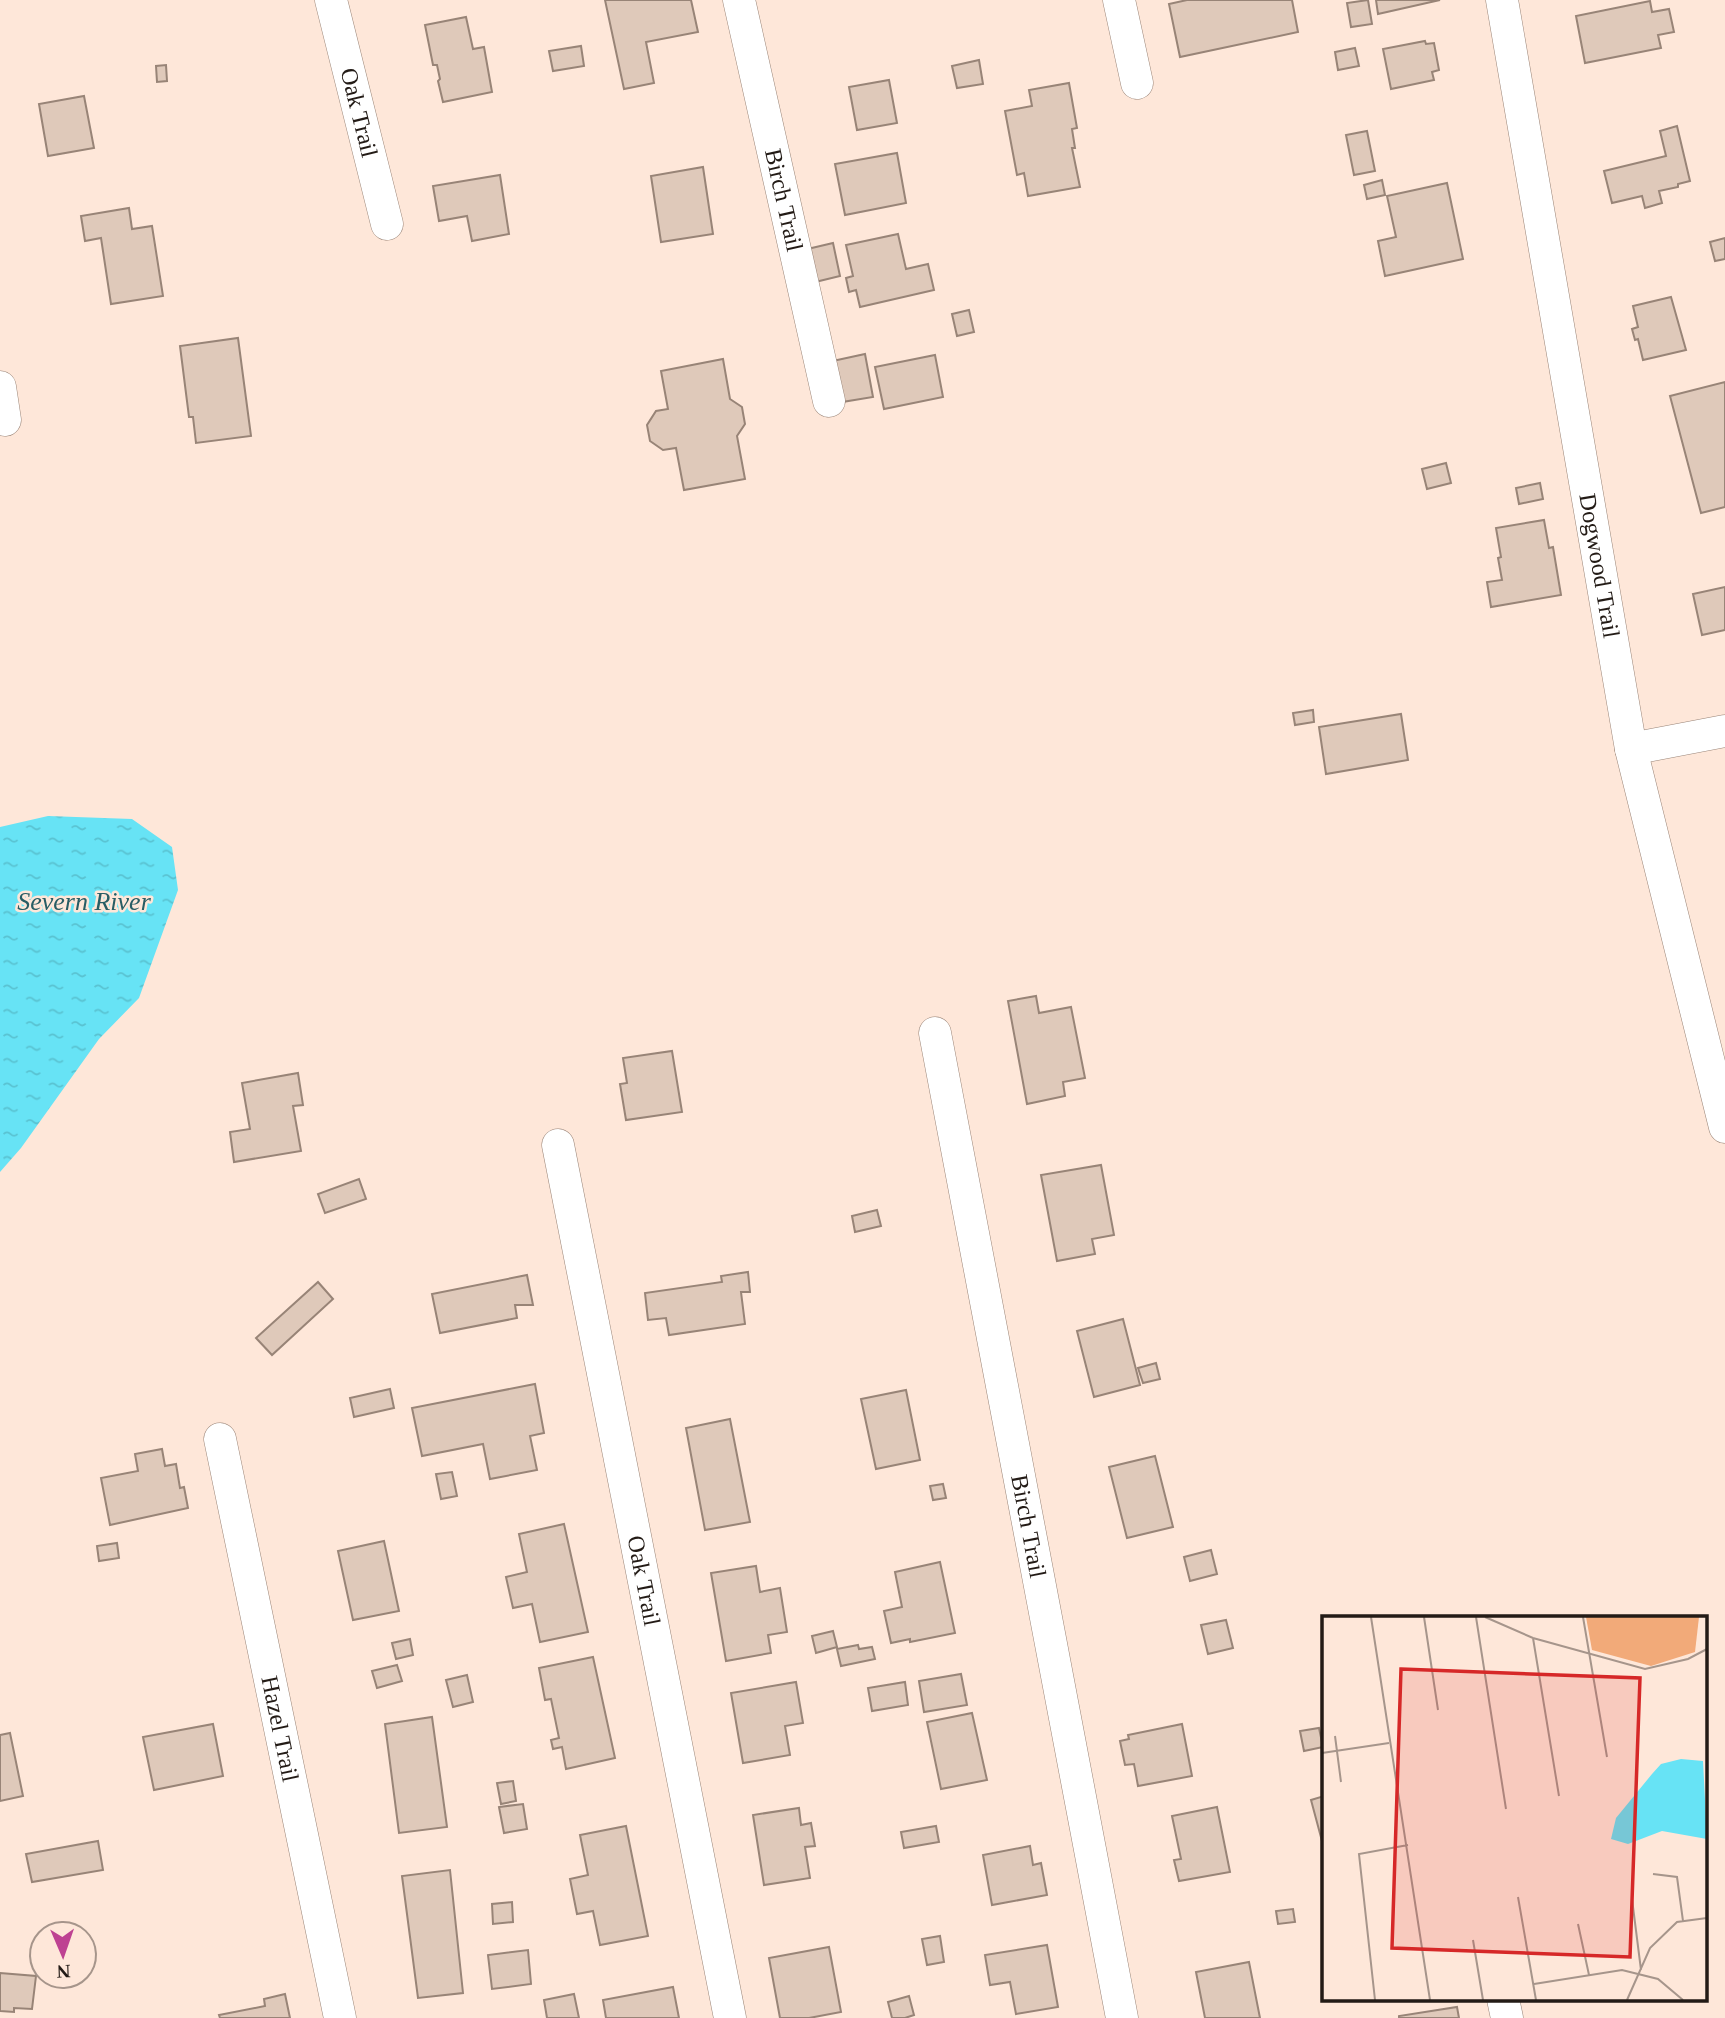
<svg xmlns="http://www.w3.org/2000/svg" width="1725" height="2018" font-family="Georgia,serif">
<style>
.water{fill:url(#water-ripples)}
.building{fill:#dfc9ba;stroke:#988477;stroke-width:2}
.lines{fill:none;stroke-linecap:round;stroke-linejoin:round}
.minor-casing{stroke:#998477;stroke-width:33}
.minor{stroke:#fff;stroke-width:32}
.labels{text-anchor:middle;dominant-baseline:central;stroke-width:5;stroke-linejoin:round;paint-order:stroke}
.street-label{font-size:24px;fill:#231b16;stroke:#fee7d9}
.water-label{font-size:26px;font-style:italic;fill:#285d65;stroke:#fee7d9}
.inset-road{fill:none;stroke:#a6958b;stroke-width:2}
.view{fill:#d62828;fill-opacity:0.15;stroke:#d62828;stroke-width:3.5}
.inset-edge{fill:none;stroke:#231b16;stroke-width:3.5}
</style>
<defs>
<pattern id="water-ripples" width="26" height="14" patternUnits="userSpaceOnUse" patternTransform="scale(1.75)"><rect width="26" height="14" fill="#67e3f5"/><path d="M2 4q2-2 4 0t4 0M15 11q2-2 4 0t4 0" fill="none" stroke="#59c2d1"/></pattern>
</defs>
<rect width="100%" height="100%" fill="#fee7d9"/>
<path class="water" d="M48,816L132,819L172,847L178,890L139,998L99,1039L21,1148L0,1172V827Z"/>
<g class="building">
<path d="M605,0H691L698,32L646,42L654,83L624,89Z"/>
<path d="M1187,0H1292L1298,32L1180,57L1169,4Z"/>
<path d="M1368,0L1372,24L1351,27L1347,3Z"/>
<path d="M1376,0H1440L1378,14Z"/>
<path d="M1650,1L1652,12L1669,9L1674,32L1658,35L1661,48L1585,63L1576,16Z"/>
<path d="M466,17L473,49L484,47L492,92L443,102L438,81L440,79L437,65H433L425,25Z"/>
<path d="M1425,41L1426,44L1434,43L1439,70L1432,72L1434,80L1391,89L1383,49Z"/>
<path d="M581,46L584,66L553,71L549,51Z"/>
<path d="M1355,48L1359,66L1338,70L1335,52Z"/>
<path d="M979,60L983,84L957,88L952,66Z"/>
<path d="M166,65L167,81L157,82L156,66Z"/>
<path d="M889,80L897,123L857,130L849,87Z"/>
<path d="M1069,83L1077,128L1072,129L1075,148H1072L1080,187L1028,196L1024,173L1017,175L1005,111L1032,106L1029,90Z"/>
<path d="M84,96L94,148L48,156L39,104Z"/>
<path d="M1677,126L1690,181L1678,184V187L1659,191L1662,203L1645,208L1642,196L1612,203L1604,171L1666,156L1660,131Z"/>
<path d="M1367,131L1375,171L1354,175L1346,135Z"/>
<path d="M897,153L906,203L845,215L835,164Z"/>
<path d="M703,167L713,234L661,242L651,176Z"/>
<path d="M500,175L509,234L472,241L467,216L439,221L433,186Z"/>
<path d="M1382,180L1385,195L1367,199L1364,185Z"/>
<path d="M1447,183L1463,259L1385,276L1378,241L1396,237L1387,196Z"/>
<path d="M129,208L132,229L152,226L163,296L111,304L101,238L85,241L81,216Z"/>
<path d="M898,234L906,269L928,264L934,290L860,307L856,290L849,292L846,278L853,276L846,245Z"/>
<path d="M1725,238V259L1715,261L1710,242Z"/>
<path d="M833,243L840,276L807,284L799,251Z"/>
<path d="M1671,297L1686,350L1643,360L1638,339L1635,340L1632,329L1638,327L1633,306Z"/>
<path d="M969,310L974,332L957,336L952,314Z"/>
<path d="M238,338L251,436L196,443L193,417H189L180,346Z"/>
<path d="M865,354L873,397L836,403L828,362Z"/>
<path d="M935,355L943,397L884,409L875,367Z"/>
<path d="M723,359L730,399L742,407L743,413L745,424L737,436L745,479L684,490L676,448L663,450L650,441L647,425L656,411L668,409L661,371Z"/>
<path d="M1725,382V507L1701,513L1670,396Z"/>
<path d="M1446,463L1451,483L1427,489L1422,469Z"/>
<path d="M1540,483L1543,499L1519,504L1516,488Z"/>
<path d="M1544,520L1549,548L1553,547L1561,595L1491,607L1487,582L1502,580L1498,558L1501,557L1496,528Z"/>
<path d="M1725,587V630L1702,635L1693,594Z"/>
<path d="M1313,710L1314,722L1295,725L1293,713Z"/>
<path d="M1401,714L1408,760L1326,774L1319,727Z"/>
<path d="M1036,996L1039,1013L1071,1007L1085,1078L1063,1082L1065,1096L1027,1104L1008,1001Z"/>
<path d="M672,1051L682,1112L626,1120L620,1084L627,1083L623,1058Z"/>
<path d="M298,1073L303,1105L293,1106L301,1151L234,1162L230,1132L250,1129L242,1083Z"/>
<path d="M1101,1165L1114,1235L1092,1239L1095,1254L1057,1261L1041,1175Z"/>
<path d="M359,1179L366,1199L325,1213L318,1194Z"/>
<path d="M877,1210L881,1226L855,1232L852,1216Z"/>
<path d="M748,1272L750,1292H741L745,1324L669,1335L666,1318L648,1320L645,1293L722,1282L721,1276Z"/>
<path d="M527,1275L533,1305H515L517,1318L440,1333L432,1294Z"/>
<path d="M318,1282L333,1299L272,1355L256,1338Z"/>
<path d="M1123,1319L1140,1385L1094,1397L1077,1331Z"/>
<path d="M1156,1363L1160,1379L1143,1383L1138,1368Z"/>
<path d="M535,1384L544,1433L530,1436L537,1470L490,1479L483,1444L422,1456L412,1408Z"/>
<path d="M390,1389L394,1408L354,1417L350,1398Z"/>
<path d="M906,1390L920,1460L876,1469L861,1399Z"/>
<path d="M730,1419L750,1522L705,1530L686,1428Z"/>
<path d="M162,1449L165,1466L176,1464L180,1488L184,1487L188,1508L110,1525L101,1478L138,1471L135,1454Z"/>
<path d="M1155,1456L1173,1527L1127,1538L1109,1467Z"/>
<path d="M452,1472L457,1496L441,1499L436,1474Z"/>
<path d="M943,1484L946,1498L933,1500L930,1486Z"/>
<path d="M564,1524L588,1632L540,1642L532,1604L513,1608L506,1577L527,1572L519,1534Z"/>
<path d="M384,1541L399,1611L353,1620L338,1551Z"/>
<path d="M117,1543L119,1558L99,1561L97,1546Z"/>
<path d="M1211,1550L1217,1574L1190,1581L1184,1557Z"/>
<path d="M940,1562L955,1633L910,1642V1639L891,1643L884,1611L902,1607L895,1572Z"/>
<path d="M756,1566L760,1592L780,1588L787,1632L768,1635L771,1653L726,1661L711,1573Z"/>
<path d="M1226,1620L1233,1648L1208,1654L1201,1625Z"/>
<path d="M833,1631L837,1647L816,1653L812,1636Z"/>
<path d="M410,1639L413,1655L396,1659L392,1643Z"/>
<path d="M858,1645L859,1649L872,1647L875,1659L841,1666L837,1649Z"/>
<path d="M593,1657L615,1758L566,1769L562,1747L553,1749L551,1740L559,1738L551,1699L545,1700L539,1668Z"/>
<path d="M397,1665L402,1681L377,1688L372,1671Z"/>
<path d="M961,1674L967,1705L924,1712L919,1681Z"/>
<path d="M467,1675L473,1702L453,1707L446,1680Z"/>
<path d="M796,1682L803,1723L785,1726L790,1755L743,1763L731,1693Z"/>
<path d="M905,1682L908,1705L872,1711L868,1688Z"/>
<path d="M972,1713L987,1780L941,1789L927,1722Z"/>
<path d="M432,1717L447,1827L399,1833L385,1724Z"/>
<path d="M213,1724L223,1776L154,1790L143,1737Z"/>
<path d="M1182,1724L1192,1776L1138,1786L1134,1764L1125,1765L1120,1741L1129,1739L1128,1735Z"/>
<path d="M1319,1728L1323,1747L1304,1751L1300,1731Z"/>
<path d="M10,1733L23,1796L0,1801V1735Z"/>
<path d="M513,1781L516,1801L501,1804L497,1783Z"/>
<path d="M1324,1796V1840L1322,1841L1311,1800Z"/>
<path d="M523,1804L527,1829L504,1833L499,1807Z"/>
<path d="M1217,1807L1230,1872L1179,1881L1174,1860L1181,1859L1172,1816Z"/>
<path d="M799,1808L801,1825L811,1823L815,1846L805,1847L810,1878L764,1885L753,1815Z"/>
<path d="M626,1826L648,1936L600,1945L593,1911L577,1914L570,1879L588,1875L580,1835Z"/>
<path d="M936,1826L939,1842L904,1848L901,1832Z"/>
<path d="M98,1841L103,1870L32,1882L26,1854Z"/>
<path d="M1030,1846L1033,1865L1041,1863L1047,1895L992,1905L983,1855Z"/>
<path d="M450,1870L463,1993L418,1998L402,1876Z"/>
<path d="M512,1902L513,1922L493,1924L492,1904Z"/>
<path d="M1293,1909L1295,1922L1278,1924L1276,1911Z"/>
<path d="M940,1936L944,1962L927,1965L922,1939Z"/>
<path d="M1047,1945L1058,2007L1016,2014L1010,1982L990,1985L985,1955Z"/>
<path d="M829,1947L841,2012L809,2018H780L769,1958Z"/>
<path d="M528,1950L531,1984L492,1989L488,1955Z"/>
<path d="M1249,1962L1260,2018H1205L1196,1972Z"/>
<path d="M0,1973L36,1976L32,2009L14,2008V2012L0,2011Z"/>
<path d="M673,1987L679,2018H606L603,2000Z"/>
<path d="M285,1994L290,2018H220L219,2015L265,2006L264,1999Z"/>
<path d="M574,1994L579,2018H547L544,2000Z"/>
<path d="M909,1996L914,2015L905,2018H892L888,2002Z"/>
<path d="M1457,2007L1459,2018H1399V2016Z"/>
</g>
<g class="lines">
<defs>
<g id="minor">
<path id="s1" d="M331,0L387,224"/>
<path id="s2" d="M739,0L829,401"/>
<path d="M1119,0L1137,83"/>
<path id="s3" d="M1502,0L1631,749L1725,1127"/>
<path d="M0,387L5,420"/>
<path d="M1631,749L1725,731"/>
<path id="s4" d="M935,1033L1122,2018"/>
<path id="s5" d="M558,1145L730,2018"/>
<path id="s6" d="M220,1439L340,2018"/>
<path d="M1503,1999L1507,2018"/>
</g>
</defs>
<use href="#minor" class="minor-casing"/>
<use href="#minor" class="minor"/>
</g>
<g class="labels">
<g class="street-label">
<text stroke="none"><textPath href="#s1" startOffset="116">Oak Trail</textPath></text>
<text stroke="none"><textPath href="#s2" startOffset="205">Birch Trail</textPath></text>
<text stroke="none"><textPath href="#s3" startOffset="574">Dogwood Trail</textPath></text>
<text stroke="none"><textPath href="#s4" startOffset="502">Birch Trail</textPath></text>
<text stroke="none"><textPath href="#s5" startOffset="444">Oak Trail</textPath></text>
<text stroke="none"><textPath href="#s6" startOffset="296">Hazel Trail</textPath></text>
</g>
<g class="water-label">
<text x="84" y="901">Severn River</text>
</g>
</g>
<g transform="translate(1322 1616)">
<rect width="385" height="385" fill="#fee7d9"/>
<path d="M264,1H377L373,36L329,50L270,34Z" fill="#f2aa79"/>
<path d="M359,143L381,145L385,223L340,215L306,228L289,223L294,202L330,158L339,148Z" fill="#67e3f5"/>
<path class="inset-road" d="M49,1L108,384M102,1L116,94M154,1L184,193M163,1L211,22L323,53L366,43L385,33M261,1L285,141M211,22L237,180M13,120L19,166M0,137L67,127M331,258L355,261L361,305M196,281L214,384M310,283L319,354M256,308L267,359M151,324L161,384M212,368L300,354L336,363L361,384M53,384L37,238L86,229M305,384L328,332L355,306L385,302"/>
<path class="view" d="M79,53L318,62L308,341L70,332Z"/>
<rect width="385" height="385" class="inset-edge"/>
</g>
<g transform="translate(63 1955) rotate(178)"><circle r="33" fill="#fee7d9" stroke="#a6958b" stroke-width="2"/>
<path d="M0-5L12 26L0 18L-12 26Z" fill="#be4292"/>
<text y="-10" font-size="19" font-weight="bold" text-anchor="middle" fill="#231b16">N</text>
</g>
</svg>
